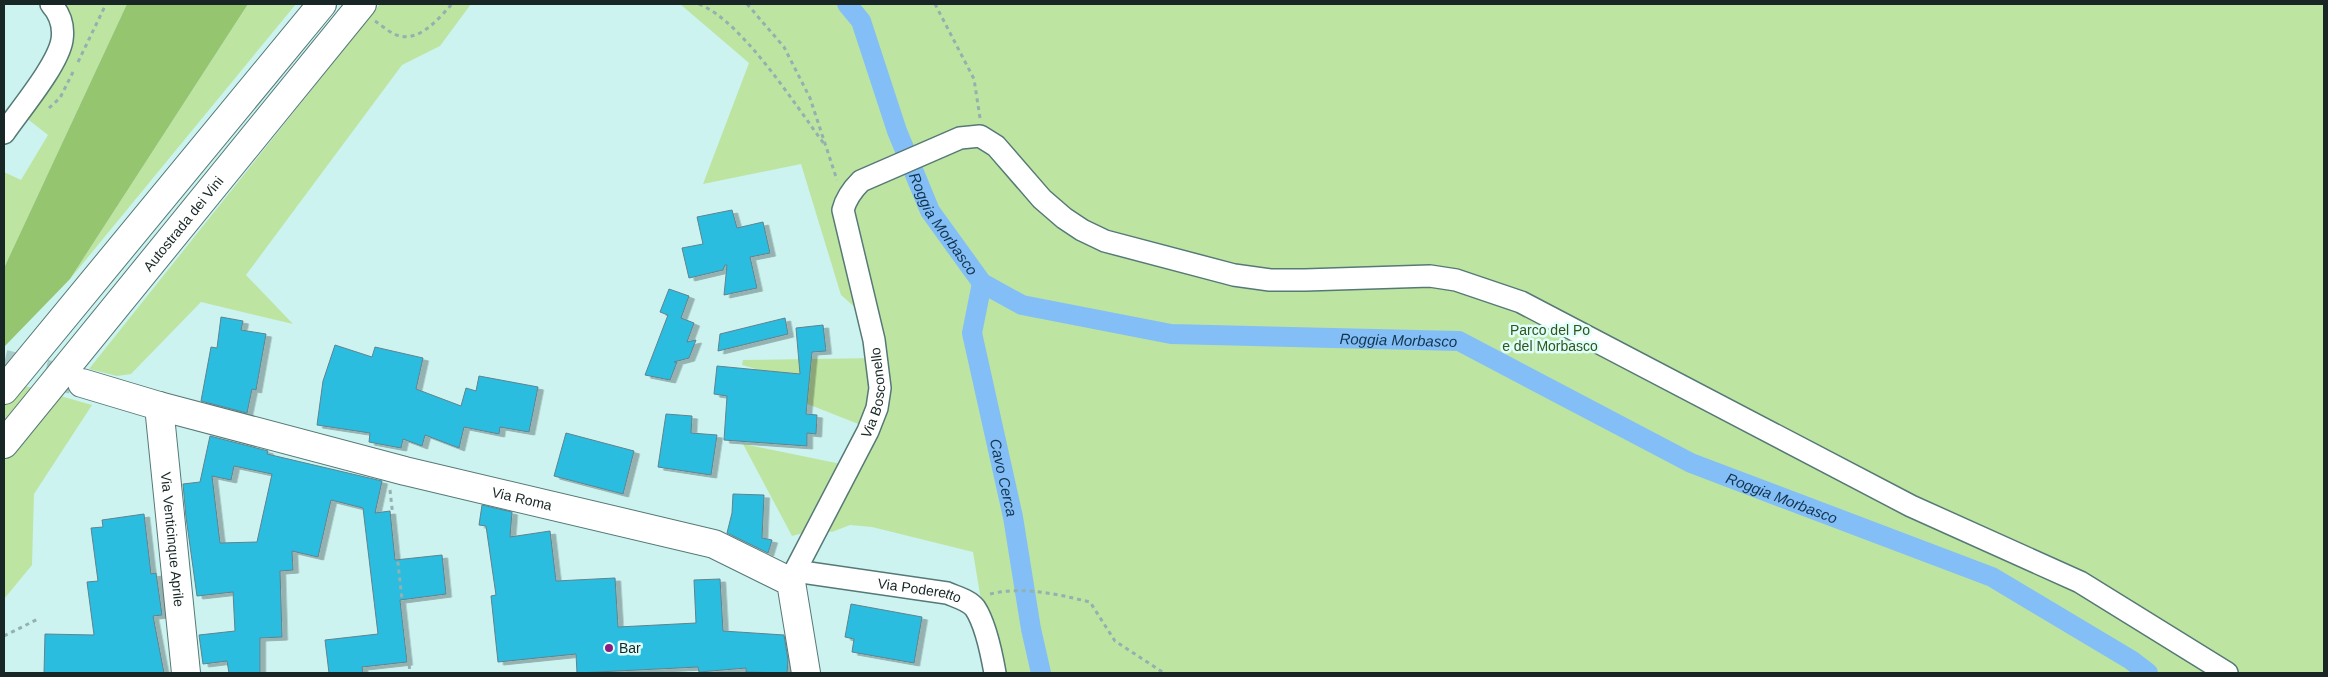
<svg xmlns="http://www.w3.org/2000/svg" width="2328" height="677" font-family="Helvetica,sans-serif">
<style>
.green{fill:#bee4a2}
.forest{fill:#95c56f}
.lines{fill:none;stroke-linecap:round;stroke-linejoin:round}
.canal{stroke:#83bff6;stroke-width:20}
.building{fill:#29bde0;stroke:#61828d;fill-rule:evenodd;filter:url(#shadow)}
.secondary-tunnel{stroke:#a8cac8;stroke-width:28;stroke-dasharray:28 14;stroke-linecap:butt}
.street-casing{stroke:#557976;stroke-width:24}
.secondary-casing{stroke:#557976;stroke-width:30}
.highway-casing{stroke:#557976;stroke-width:30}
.path{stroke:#92b1af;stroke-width:3;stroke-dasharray:4 4;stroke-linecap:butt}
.street{stroke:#fff;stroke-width:21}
.secondary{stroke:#fff;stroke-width:28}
.highway{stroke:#fff;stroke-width:28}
.poi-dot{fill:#8c1d80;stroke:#dffffc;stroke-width:2}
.labels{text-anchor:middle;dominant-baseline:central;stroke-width:5;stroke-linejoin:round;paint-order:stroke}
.street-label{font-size:14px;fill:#182726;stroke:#dffffc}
.park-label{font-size:14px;fill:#355419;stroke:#dffffc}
.poi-label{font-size:14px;fill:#182726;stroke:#dffffc;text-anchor:start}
.water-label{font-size:15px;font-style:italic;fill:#13344f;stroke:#dffffc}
</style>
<defs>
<filter id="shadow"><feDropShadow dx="5.5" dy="3" stdDeviation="0" flood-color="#0004"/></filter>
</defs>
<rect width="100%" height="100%" fill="#ccf3f0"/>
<g class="green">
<path d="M61,4H127L4,268V172L21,180L48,135L25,117L68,54Z"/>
<path d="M248,4H296L70,279Z"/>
<path d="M380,4H471L440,46L402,65L246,275L293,324L201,302L131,374L117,376L89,369Z"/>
<path d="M680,4H2324V673H993L973,552L872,527L850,525L832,532L818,529L792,536L743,444L846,465L866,427L805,403L809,384L742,365L743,360L878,358L866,317L841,295L801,164L703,184L749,63Z"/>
<path d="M4,380L92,405L34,494L32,565L4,599Z"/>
</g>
<path class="forest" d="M127,4H248L70,279L5,346L4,268Z"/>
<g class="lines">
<g class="canal">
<path id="s1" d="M847,4L861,21L897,131L930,211L982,283L1022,305L1171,334L1459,341L1691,463L1992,577L2131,660L2148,673"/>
<path id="s2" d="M982,283L972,333L1013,517L1031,629L1041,673"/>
</g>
</g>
<g class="building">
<path d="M732,210L737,228L763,222L770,253L750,257L757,288L724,295L727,265H725L723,270L689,278L682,248L703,244L697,217Z"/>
<path d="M669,289L689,296L681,318L694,323L687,342L696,340L689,358L674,362H677L670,380L645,375L668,315L660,312Z"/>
<path d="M221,317L243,321L241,330L266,334L256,390L252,389L247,413L201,401L211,347L217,348Z"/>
<path d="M785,318L788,334L718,351L720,334Z"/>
<path d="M823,325L826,351L812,352L806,414L817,415L816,434L807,433V446L724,440L727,396L714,394L717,366L800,374L796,328Z"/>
<path d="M335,345L372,357L375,347L423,358L416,389L461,406L466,388L476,391L479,376L538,387L529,432L500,427L499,434L464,427L459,448L425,435L422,446L403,439L401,448L369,442L370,433L317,425L323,381Z"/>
<path d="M666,414L692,416L691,433L717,435L711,475L658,467Z"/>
<path d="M566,433L634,451L623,494L554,476Z"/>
<path d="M210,436L268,451L267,454L382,481L375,513L390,511L395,560L442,555L446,594L400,600L407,662L362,667L363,673H329L325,640L378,634L363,508L331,500L318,557L292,551L293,570L280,571L282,637L260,638V673H229L227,661L203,664L199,635L235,631L233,592L197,596L186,517L183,484L200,482ZM234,466L272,474L257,542L220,543L212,476L231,480Z"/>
<path d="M733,494L764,495L762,538L772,540L768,553L727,533L732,513Z"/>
<path d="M482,505L512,512L510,537L550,531L556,581L615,578L618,627L696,623L694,580L720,579L723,631L784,635L788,660L787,673L746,672V668L699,672L698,667L577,673L576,654L498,662L491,596L496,595L486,526L479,525Z"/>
<path d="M144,514L151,574L156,573L162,615L153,616L164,673H44L45,634L94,635L87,582L98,581L91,528L103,527L102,520Z"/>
<path d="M851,604L922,617L914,663L852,652L854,639L845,637Z"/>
</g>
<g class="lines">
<path class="secondary-tunnel" d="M4,364L81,382"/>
<defs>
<g id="street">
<path d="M4,133C19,111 58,65 62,40C64,27 60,14 51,4"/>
<path id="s3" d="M795,571L947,593C956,597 969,600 975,608C985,623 992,656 995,673"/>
<path id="s4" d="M791,582L795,571L868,431L877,408L880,388L874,340L843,210C846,198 852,190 861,181L960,138L980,136L996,146L1042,199L1064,218L1082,230L1105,241L1234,275L1270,280H1305L1430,276L1456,280L1521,302L1911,506L2080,582L2227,673"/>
</g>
<g id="secondary">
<path id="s5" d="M82,383L159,406L405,471L714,544L791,582L806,673"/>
<path id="s6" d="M159,406L186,673"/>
</g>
<g id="highway">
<path d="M4,390L322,4"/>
<path id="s7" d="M4,444L362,4"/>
</g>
</defs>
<use href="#street" class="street-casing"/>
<use href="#secondary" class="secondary-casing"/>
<use href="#highway" class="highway-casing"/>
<g class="path">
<path d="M699,4C743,22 795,105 825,145"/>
<path d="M747,4L784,47L810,98L837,180"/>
<path d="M935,4L974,79L980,118"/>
<path d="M375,21C381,25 388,31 394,34C418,45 438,19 452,4"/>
<path d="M78,62L106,4"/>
<path d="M49,108L60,98L73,72"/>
<path d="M390,490L410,673"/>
<path d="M990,594C1022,586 1057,594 1090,602L1115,641L1164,673"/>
<path d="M4,636L38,619"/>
</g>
<use href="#street" class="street"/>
<use href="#secondary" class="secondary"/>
<use href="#highway" class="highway"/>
</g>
<circle class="poi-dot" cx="609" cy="648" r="5"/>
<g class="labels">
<g class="street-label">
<text stroke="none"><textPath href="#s7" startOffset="284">Autostrada dei Vini</textPath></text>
<text stroke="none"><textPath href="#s4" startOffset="209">Via Bosconello</textPath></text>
<text stroke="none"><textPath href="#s5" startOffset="455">Via Roma</textPath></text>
<text stroke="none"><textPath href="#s6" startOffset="134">Via Venticinque Aprile</textPath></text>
<text stroke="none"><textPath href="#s3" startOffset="126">Via Poderetto</textPath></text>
</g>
<g class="park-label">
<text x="1550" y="330">Parco del Po<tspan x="1550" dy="16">e del Morbasco</tspan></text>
</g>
<g class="poi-label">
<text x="619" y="648">Bar</text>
</g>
<g class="water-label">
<text stroke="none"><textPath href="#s1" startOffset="242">Roggia Morbasco</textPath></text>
<text stroke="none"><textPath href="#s1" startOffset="738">Roggia Morbasco</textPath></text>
<text stroke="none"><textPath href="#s2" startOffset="199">Cavo Cerca</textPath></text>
<text stroke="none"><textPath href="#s1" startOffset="1158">Roggia Morbasco</textPath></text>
</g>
</g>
<rect width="2328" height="677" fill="none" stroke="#182726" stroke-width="10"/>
</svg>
